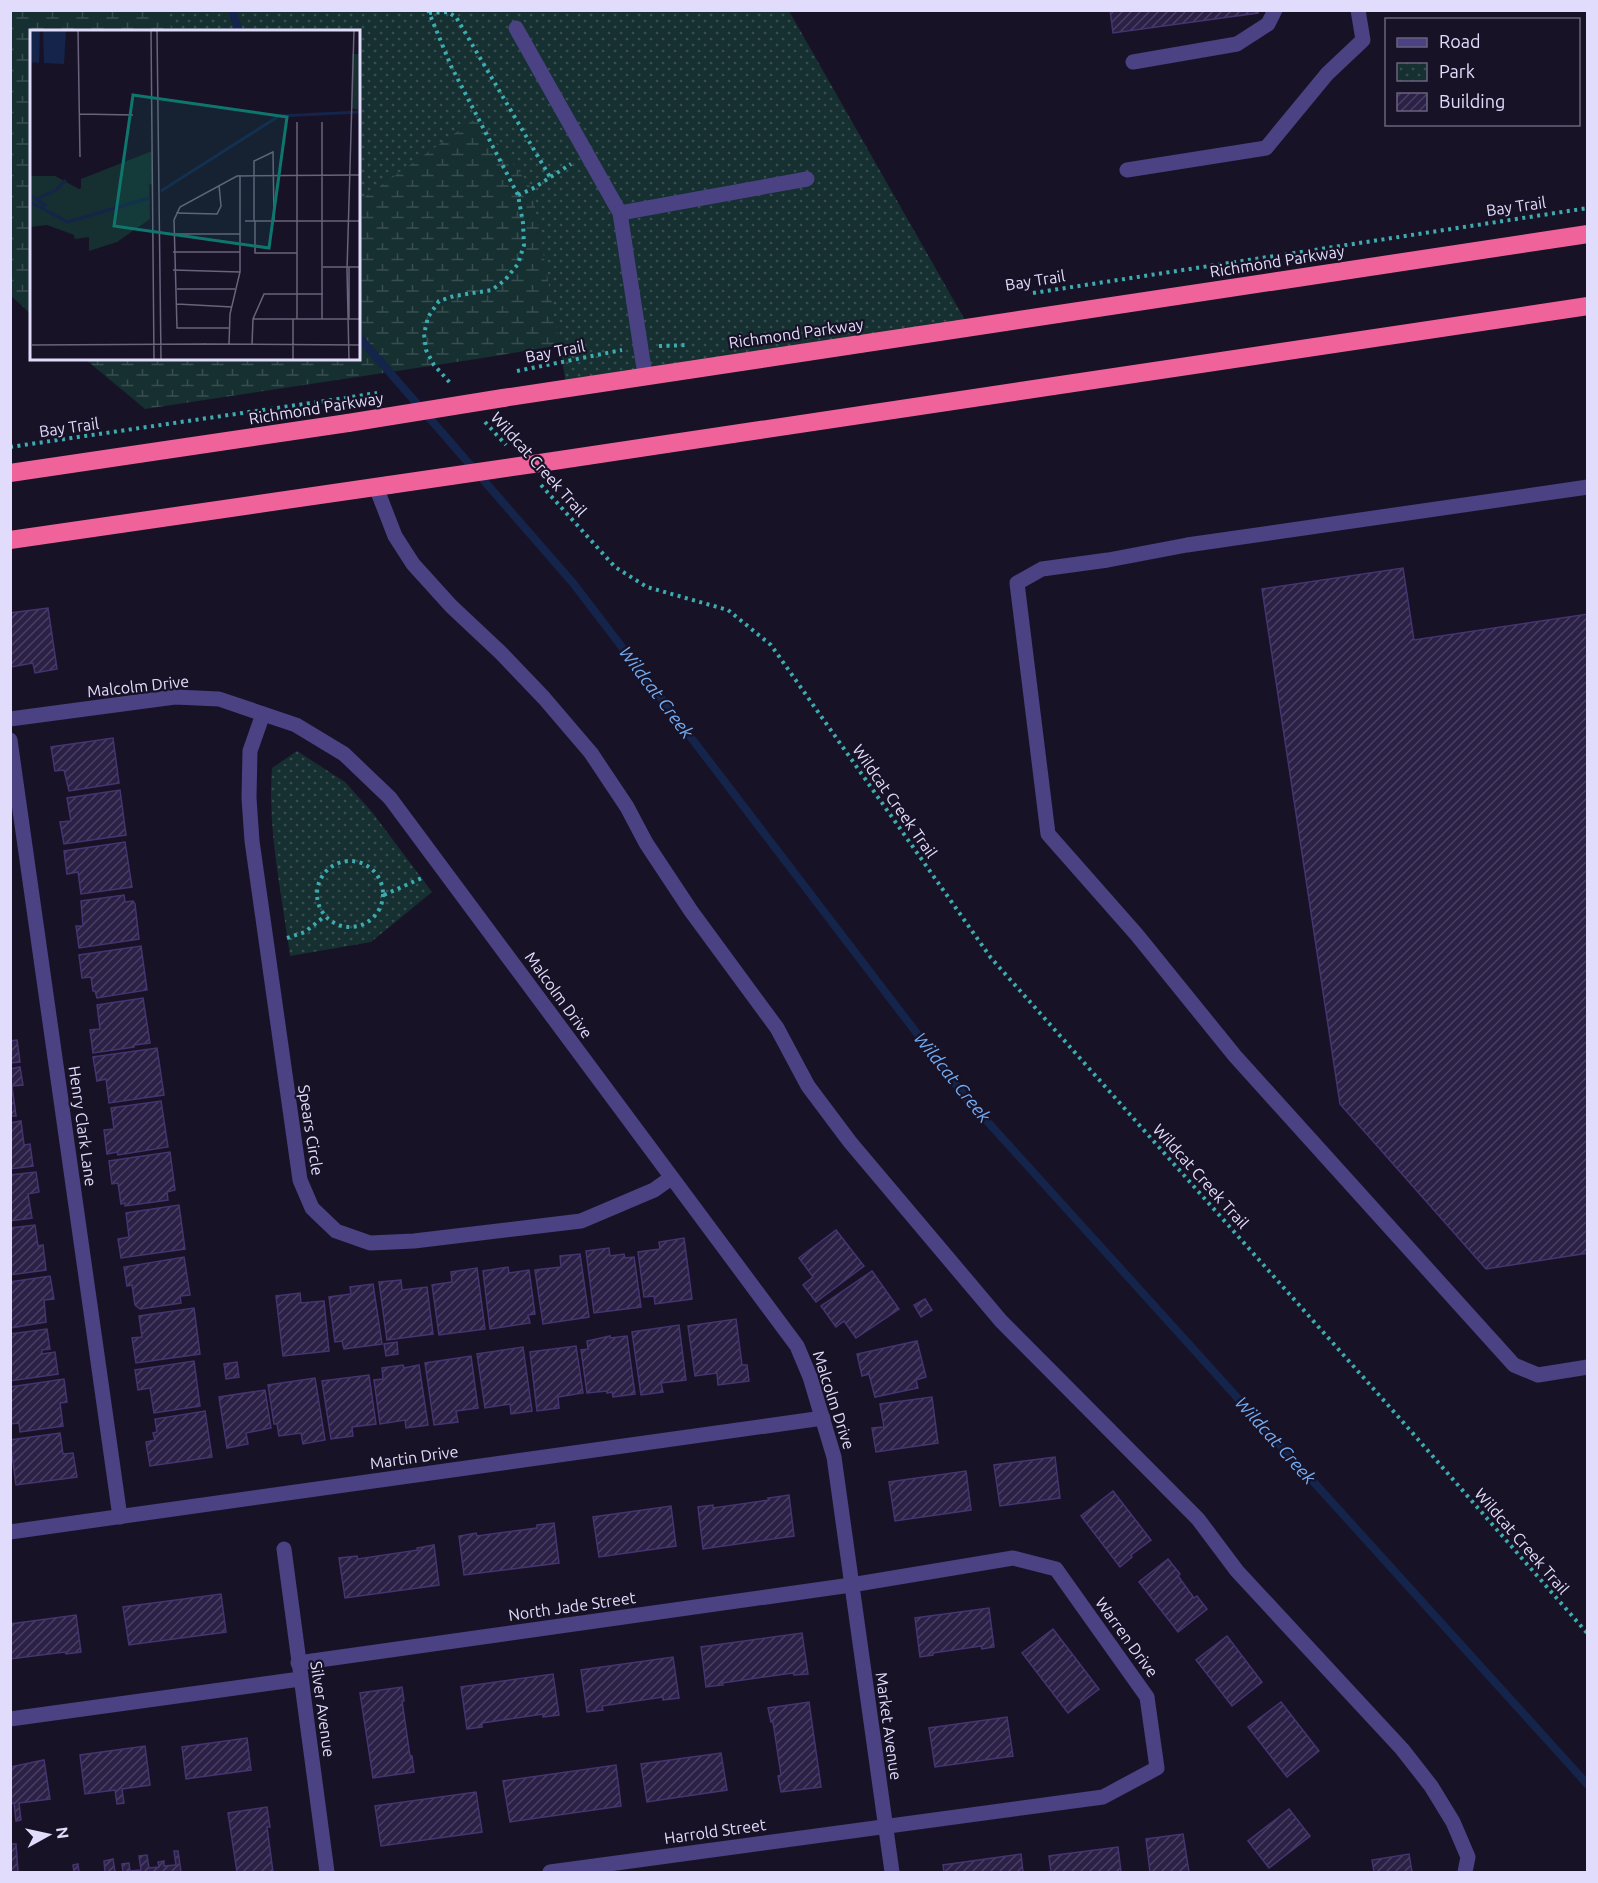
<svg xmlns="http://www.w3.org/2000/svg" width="1598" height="1883" font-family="Ubuntu,sans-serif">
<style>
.wetland{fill:url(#wetland-marsh)}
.park{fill:url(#park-dots)}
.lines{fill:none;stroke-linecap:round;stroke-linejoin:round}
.stream{stroke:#14244a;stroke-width:8}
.building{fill:url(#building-hatch);stroke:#463470;stroke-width:1.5}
.path{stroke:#3cacb0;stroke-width:4;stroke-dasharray:3 4.5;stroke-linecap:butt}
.minor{stroke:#4a4282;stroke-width:15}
.highway{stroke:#f0629a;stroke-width:18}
.path-bridge{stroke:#3cacb0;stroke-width:4;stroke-dasharray:3 4.5;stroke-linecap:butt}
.highway-bridge{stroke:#f0629a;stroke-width:18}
.labels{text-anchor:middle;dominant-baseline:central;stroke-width:4.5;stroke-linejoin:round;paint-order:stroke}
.street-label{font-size:16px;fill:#e2dcfc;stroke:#181227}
.water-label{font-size:18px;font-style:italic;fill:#73acf2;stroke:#181227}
.inset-river{fill:none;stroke:#14244a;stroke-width:3}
.inset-road{fill:none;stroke:#69637c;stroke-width:1.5}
.view{fill:#0f766e;fill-opacity:0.15;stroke:#0f766e;stroke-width:3}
.inset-edge{fill:none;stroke:#e2dcfc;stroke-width:3}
</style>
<defs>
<pattern id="wetland-marsh" width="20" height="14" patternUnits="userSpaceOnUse" patternTransform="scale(1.5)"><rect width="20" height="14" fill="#162f31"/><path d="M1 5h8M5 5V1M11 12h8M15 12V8" fill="none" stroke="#384d50"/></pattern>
<pattern id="park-dots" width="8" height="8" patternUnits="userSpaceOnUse" patternTransform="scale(1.5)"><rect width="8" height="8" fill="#162f31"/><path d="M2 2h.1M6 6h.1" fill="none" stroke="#384d50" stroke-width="1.8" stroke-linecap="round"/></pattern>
<pattern id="building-hatch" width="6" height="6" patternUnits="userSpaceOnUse" patternTransform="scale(1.5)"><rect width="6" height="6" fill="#2b2046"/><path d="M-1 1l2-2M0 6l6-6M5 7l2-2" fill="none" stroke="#494062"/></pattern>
</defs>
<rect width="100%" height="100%" fill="#181227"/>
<path class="wetland" d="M618,10L760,312L483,358L145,409L85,359L358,358V32H32L31,314L11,296V11Z"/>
<g class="park">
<path d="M162,11H789L969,327L567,389L532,189L478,117L359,201L358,32L173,31Z"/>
<path d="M297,751L345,782L372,812L432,892L371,942L290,956C282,894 267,830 272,768Z"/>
</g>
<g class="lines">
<g class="stream">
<path d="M232,10L239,32"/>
<path d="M358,336L573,583L967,1099L1588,1785"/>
</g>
</g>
<g class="building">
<path d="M1110,10H1258V13L1113,33Z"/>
<path d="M1403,568L1414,640L1588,614V1253L1486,1269L1340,1104L1262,589Z"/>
<path d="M48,608L57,669L35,673L33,663L10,667V613Z"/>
<path d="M113,738L119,783L69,791L64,770L55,771L51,747Z"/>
<path d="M120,790L126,835L64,844L60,822L71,821L67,798Z"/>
<path d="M125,842L132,887L81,894L78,872L67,874L64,851Z"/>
<path d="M124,895L125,902L133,901L135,904L139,939L79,948L76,926H83L81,901Z"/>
<path d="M141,946L147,990L97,998L95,991H93L91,977L82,978L79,955Z"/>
<path d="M143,998L150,1043L134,1045V1047L93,1053L90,1030L100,1029L97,1005Z"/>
<path d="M17,1040L20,1062L10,1063V1041Z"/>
<path d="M157,1048L164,1095L109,1103L106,1079L97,1081L93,1057Z"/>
<path d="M20,1067L23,1085L12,1086L16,1116H10V1069Z"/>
<path d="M161,1101L168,1147L118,1155L117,1152L107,1154L104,1130L114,1129L111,1108Z"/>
<path d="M21,1121L24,1145L30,1144L33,1166L10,1169V1123Z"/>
<path d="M170,1152L175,1190L167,1192L168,1200L125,1206V1203L121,1204L118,1183L112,1184L109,1161Z"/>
<path d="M36,1172L39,1192L28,1194L32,1218L10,1221V1175Z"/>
<path d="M179,1205L185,1249L121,1258L118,1239L129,1237L126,1213Z"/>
<path d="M35,1225L38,1246L43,1245L46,1270L10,1275V1228Z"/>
<path d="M836,1230L864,1266L816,1302L803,1285L813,1277L799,1258Z"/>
<path d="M684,1238L692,1299L655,1304L654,1296L644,1297L638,1252L660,1249L659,1242Z"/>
<path d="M609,1248L610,1256L624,1254L625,1258L634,1257L641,1307L594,1313L586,1251Z"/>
<path d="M580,1254L589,1317L543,1324L535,1270L561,1267L560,1256Z"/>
<path d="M184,1257L190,1295L180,1296L181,1303L140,1309L135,1305L132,1285L127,1286L124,1267Z"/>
<path d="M508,1267L509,1273L529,1270L535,1314L528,1315L530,1323L490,1329L483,1271Z"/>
<path d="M477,1268L485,1329L439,1335L432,1285L452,1282L451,1272Z"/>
<path d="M872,1271L899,1309L856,1338L844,1321L836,1327L821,1306Z"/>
<path d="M50,1276L54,1299L44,1300L46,1322L10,1328V1282Z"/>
<path d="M401,1280L402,1290L427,1287L433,1334L387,1340L379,1282Z"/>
<path d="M373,1284L382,1344L344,1349L342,1341L335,1342L329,1297L351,1294L350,1287Z"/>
<path d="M300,1293L301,1303L324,1301L329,1351L283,1356L276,1296Z"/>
<path d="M925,1299L932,1310L921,1317L914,1305Z"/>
<path d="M194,1308L200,1354L136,1363L132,1338L142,1337L139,1316Z"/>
<path d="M736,1319L742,1365H747L749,1381L718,1385L717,1373L695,1376L688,1326Z"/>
<path d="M679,1325L686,1380L661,1383L663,1392L641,1395L632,1332Z"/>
<path d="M47,1329L50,1349L42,1350V1354L55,1352L58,1374L10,1381V1334Z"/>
<path d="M610,1336V1338L627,1336L635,1394L613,1397L612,1392L607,1393V1391L587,1393L581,1350L588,1349L587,1341Z"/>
<path d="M917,1341L926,1377L916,1380L918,1388L875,1397L869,1374L862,1376L857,1354Z"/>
<path d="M397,1342L398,1354L386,1356L384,1344Z"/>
<path d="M576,1346L583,1393L558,1397L559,1408L537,1411L530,1352Z"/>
<path d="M523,1347L532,1411L511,1414L510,1404L485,1408L477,1354Z"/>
<path d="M471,1356L478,1408L456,1411L458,1422L434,1425L425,1363Z"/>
<path d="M194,1361L200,1406L154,1413L150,1388L138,1390L135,1370Z"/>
<path d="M237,1362L239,1377L226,1379L224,1364Z"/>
<path d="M403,1365L404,1368L419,1365L428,1425L406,1428L405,1420L380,1424L374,1380L383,1379L382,1368Z"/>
<path d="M369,1375L376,1424L352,1427L353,1436L331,1439L322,1381Z"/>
<path d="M315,1378L325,1440L303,1444L301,1433L279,1436L277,1424H274L268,1385Z"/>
<path d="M64,1379L67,1402L60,1403L63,1426L20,1432L19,1423L10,1424V1387Z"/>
<path d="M265,1390L271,1428L246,1433L248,1444L227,1448L219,1397Z"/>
<path d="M932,1397L938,1443L876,1452L872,1428L884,1427L880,1404Z"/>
<path d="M205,1411L212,1457L150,1466L146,1442L155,1440L153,1433L157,1432L155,1419Z"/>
<path d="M60,1433L63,1454L73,1453L77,1477L16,1485L10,1440Z"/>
<path d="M1055,1457L1060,1498L1000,1506L994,1465Z"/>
<path d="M966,1471L971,1510L895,1521L889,1482Z"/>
<path d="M1113,1491L1151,1540L1131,1555L1132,1557L1120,1567L1081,1516Z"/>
<path d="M789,1495L794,1536L703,1549L698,1507L713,1505V1508L769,1500L768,1498Z"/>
<path d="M671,1506L676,1546L599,1557L593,1517Z"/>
<path d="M554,1523L559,1563L464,1575L459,1536L476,1533L477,1536L537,1528V1525Z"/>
<path d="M434,1545L439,1585L345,1598L339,1558L357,1556L358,1559L418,1550L417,1548Z"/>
<path d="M1168,1559L1180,1574L1178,1576L1194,1598L1197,1596L1207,1609L1178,1632L1139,1582Z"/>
<path d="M221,1594L226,1632L129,1645L123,1607Z"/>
<path d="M989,1608L994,1647L982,1649L981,1646L933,1653V1655L920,1657L915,1618Z"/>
<path d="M76,1615L81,1652L66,1654L65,1652L10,1659V1624Z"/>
<path d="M1053,1629L1099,1689L1068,1713L1022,1653Z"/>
<path d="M802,1633L808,1674L794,1675L793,1673L722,1683L723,1685L706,1687L701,1647Z"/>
<path d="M1227,1636L1262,1682L1232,1706L1196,1660Z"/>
<path d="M673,1657L679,1698L663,1700V1697L602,1706L603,1710L587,1712L581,1670Z"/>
<path d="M553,1674L559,1715L543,1717V1714L482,1723V1727L467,1729L461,1687Z"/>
<path d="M402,1687L404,1701H402L410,1756H412L414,1772L373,1778L360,1693Z"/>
<path d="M809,1702L821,1787L781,1792L778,1776L781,1775L773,1722H771L768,1708Z"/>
<path d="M1281,1702L1319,1751L1287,1777L1248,1727Z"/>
<path d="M1007,1717L1013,1756L935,1767L929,1728Z"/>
<path d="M247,1738L251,1770L186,1779L182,1747Z"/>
<path d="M145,1746L150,1785L122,1789L124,1803L117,1804L115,1790L85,1794L80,1755Z"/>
<path d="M721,1753L727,1790L647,1802L641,1764Z"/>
<path d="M44,1760L50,1799L19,1803L21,1820L16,1821L14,1803L10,1804V1767Z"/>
<path d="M616,1765L621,1806L510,1822L503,1781Z"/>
<path d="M476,1792L482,1832L381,1846L375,1806Z"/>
<path d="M267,1807L270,1827H267L273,1872H237L228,1813Z"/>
<path d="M1289,1809L1310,1836L1269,1868L1248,1841Z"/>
<path d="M1183,1834L1189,1872H1150L1146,1839Z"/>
<path d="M10,1844H16L18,1872H10Z"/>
<path d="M1118,1847L1121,1872H1051L1049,1856Z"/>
<path d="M174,1851H178L181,1872H123L122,1864L129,1863L130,1871L141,1870L139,1856L147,1855L149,1868L159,1867L158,1862L164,1861V1866L176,1865Z"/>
<path d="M1021,1854L1023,1872H944L943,1865Z"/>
<path d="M1409,1854L1412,1872H1374L1372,1860Z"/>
<path d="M113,1859L115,1872H105L104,1861Z"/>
<path d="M78,1864L79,1872H74L73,1865Z"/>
</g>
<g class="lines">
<g class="path">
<path d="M428,10L451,66L518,195L523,223L524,245L518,264L505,280L492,290L454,296L439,301L428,317L424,334L426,350L434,365L452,385"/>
<path d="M429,13L448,12L456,17L550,177"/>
<path d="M518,195L532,189L571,164"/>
<path d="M1033,293L1588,208"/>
<path d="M659,346L688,345"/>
<path d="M517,371L622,350"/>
<path d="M485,422L506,445"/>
<path d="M10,447L345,398"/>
<path d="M541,485L615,567L647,587L728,610L771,645L991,958L1395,1413L1588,1634"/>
<circle cx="350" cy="894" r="33"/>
<path d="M384,895L424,877"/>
<path d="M287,938L305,932L325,916"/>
</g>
<g class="minor">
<path d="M516,28L620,213L645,375"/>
<path d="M1133,62L1237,44L1268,24L1275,10"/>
<path d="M1127,170L1266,148L1327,74L1363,40L1358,10"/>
<path d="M620,213L807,179"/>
<path d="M376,487L395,536L413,564L451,606L501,653L544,698L591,753L627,807L646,843L691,911L777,1028L808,1086L850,1142L1001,1321L1198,1519L1237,1571L1402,1749L1431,1786L1453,1822L1468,1857L1465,1872"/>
<path d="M1588,487L1187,545L1108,560L1042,569L1017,583L1048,834L1137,935L1235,1056L1514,1365L1538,1375L1588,1367"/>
<path d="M263,714L250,751L249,798L252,841L300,1180L312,1208L336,1231L370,1243L414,1241L581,1221L654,1190L671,1178"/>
<path d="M10,719L175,697L219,699L296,725L344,754L390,798L797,1346L810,1377L834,1457L892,1872"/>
<path d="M10,740L120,1517"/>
<path d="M10,1532L823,1418"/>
<path d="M284,1549L327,1872"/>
<path d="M298,1663L851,1585L1013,1558L1056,1569L1147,1697L1157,1768L1103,1797L550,1872"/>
<path d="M10,1719L300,1679"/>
</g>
<g class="highway">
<path d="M503,398L1588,234"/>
<path d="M540,463L1588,306"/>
<path d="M10,473L348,423"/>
<path d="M10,540L389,485"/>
</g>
<path class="path-bridge" d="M345,398L377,393"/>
<g class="highway-bridge">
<path d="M348,423L503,398"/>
<path d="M389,485L540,463"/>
</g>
</g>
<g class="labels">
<g class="street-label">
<text transform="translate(1516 206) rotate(-8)">Bay Trail</text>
<text transform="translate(1277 261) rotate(-9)">Richmond Parkway</text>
<text transform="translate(1035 280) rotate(-9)">Bay Trail</text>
<text transform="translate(796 333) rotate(-8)">Richmond Parkway</text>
<text transform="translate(555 351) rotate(-11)">Bay Trail</text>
<text transform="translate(316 408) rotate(-9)">Richmond Parkway</text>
<text transform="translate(69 427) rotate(-8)">Bay Trail</text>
<text transform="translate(539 464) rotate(48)">Wildcat Creek Trail</text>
<text transform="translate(138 686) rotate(-6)">Malcolm Drive</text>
<text transform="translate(895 801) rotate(55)">Wildcat Creek Trail</text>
<text transform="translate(559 995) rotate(54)">Malcolm Drive</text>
<text transform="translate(83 1126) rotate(82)">Henry Clark Lane</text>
<text transform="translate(311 1130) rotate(81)">Spears Circle</text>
<text transform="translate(1201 1176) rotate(48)">Wildcat Creek Trail</text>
<text transform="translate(834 1400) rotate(72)">Malcolm Drive</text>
<text transform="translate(414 1457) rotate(-8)">Martin Drive</text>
<text transform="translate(1522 1541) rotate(49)">Wildcat Creek Trail</text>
<text transform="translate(572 1606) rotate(-8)">North Jade Street</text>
<text transform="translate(1127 1637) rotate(54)">Warren Drive</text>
<text transform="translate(323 1709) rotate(82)">Silver Avenue</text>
<text transform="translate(889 1726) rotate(82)">Market Avenue</text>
<text transform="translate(715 1831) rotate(-8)">Harrold Street</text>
</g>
<g class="water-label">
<text transform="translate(657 692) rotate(53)">Wildcat Creek</text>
<text transform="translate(953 1077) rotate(51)">Wildcat Creek</text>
<text transform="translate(1276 1440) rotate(48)">Wildcat Creek</text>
</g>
</g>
<g transform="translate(30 30)">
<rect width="330" height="330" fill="#181227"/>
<path d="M119,137L120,189L87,212L59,221V207L45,209L44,205L17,195L0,197V146H25L49,159Z" fill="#162f31"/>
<path d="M322,24H330L328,80L321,78ZM122,121L123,154L100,158L108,176L51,192V149Z" fill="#162f31"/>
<path d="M0,0H10L9,33L0,32ZM13,0H36L34,34L14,33Z" fill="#14244a"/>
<path class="inset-river" d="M131,161L249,86L330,82M0,165L15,175L12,179M6,169L26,160L36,150M0,172L38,192L119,168"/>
<path class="inset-road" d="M48,0L50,127M121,0L124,330M127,0L131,330M50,84L103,85M292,92V289M146,183L187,184L191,176L189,155M215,191H330M224,191V131L243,122L244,191M225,191V223H267M144,204H210M143,222H210M293,237H330M319,237V289M143,240L210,242M147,259H205M147,274L202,277M223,289H330M263,289V330M267,289V92M199,298H147L144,190L150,177L207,146L330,145M174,314L330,315M199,314L200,284L210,242V145M2,315L175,314M222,315L223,289L234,264H293M319,330L317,240L324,0"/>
<path class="view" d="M103,65L257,87L239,218L84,196Z"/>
<rect width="330" height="330" class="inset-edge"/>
</g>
<rect width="1598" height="1883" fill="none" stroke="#e2dcfc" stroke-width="24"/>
<rect x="1385" y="18" width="195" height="108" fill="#181227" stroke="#69637c" stroke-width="1.5"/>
<rect x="1397" y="38" width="30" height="9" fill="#4a4282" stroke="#69637c" stroke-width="1.5"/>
<text x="1439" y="48" font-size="18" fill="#e2dcfc">Road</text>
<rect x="1397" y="63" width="30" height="18" fill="url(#park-dots)" stroke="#69637c" stroke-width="1.5"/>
<text x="1439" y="78" font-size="18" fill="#e2dcfc">Park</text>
<rect x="1397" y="93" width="30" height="18" fill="url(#building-hatch)" stroke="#69637c" stroke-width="1.5"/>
<text x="1439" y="108" font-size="18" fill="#e2dcfc">Building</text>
<g transform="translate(48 1835) rotate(82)" stroke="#181227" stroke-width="4.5" paint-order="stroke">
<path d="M0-4.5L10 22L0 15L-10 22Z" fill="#e2dcfc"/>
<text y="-9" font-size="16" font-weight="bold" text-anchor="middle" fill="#e2dcfc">N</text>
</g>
</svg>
